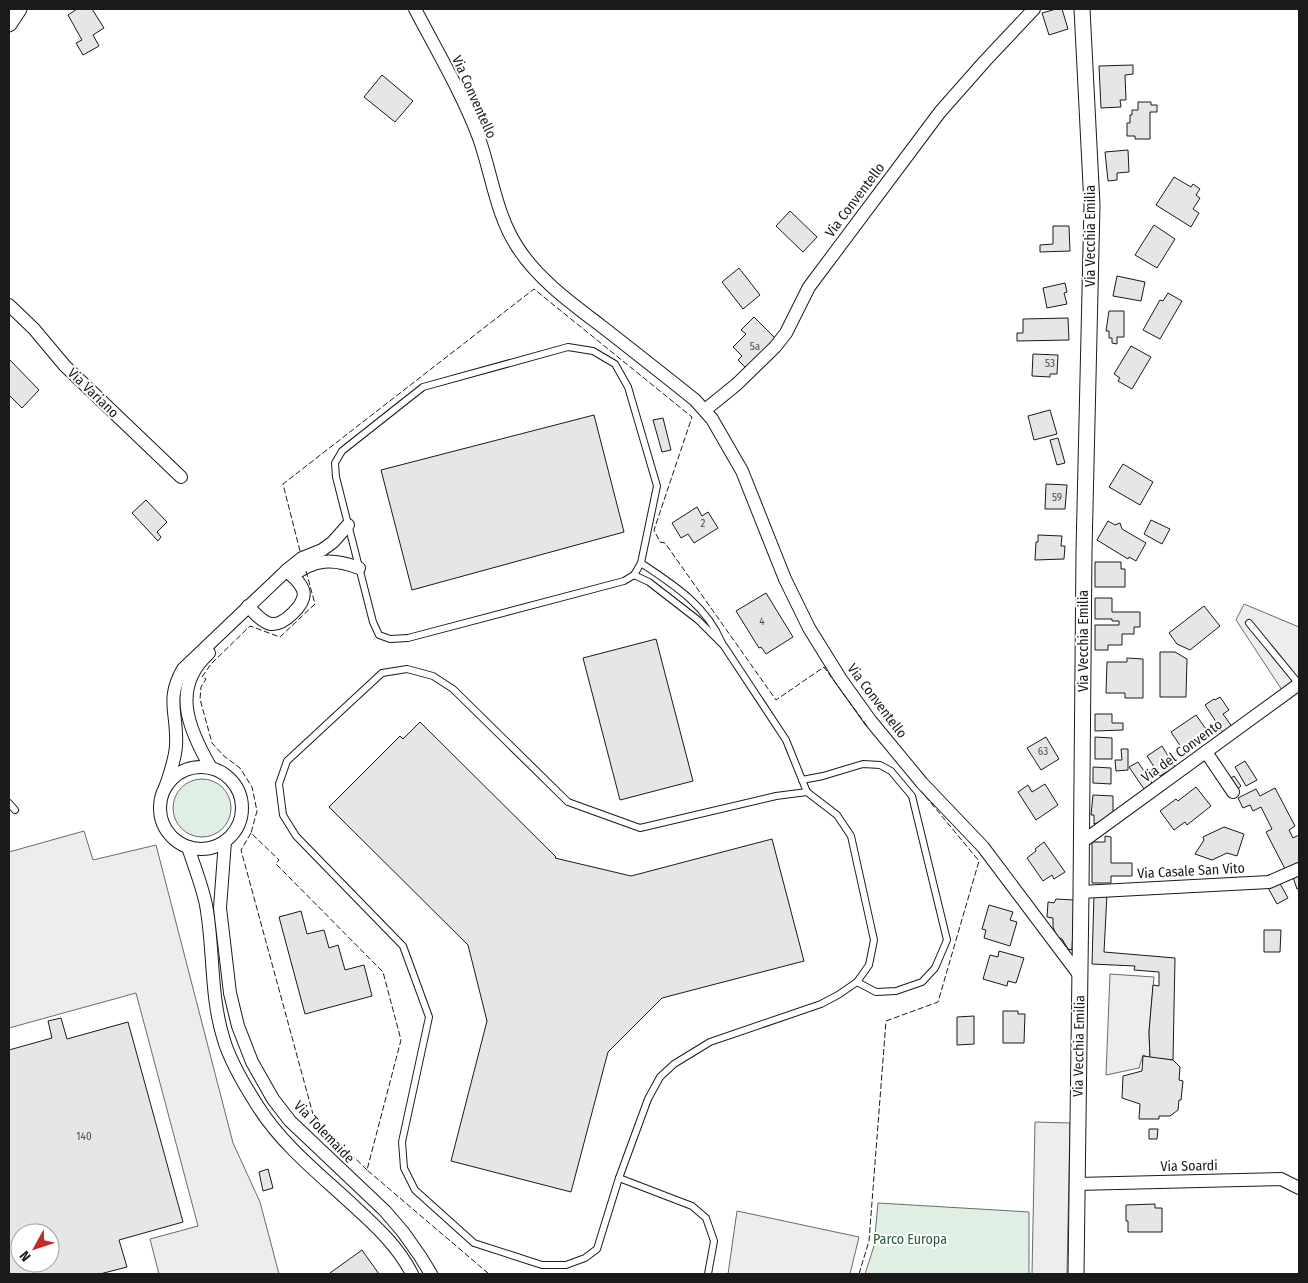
<svg xmlns="http://www.w3.org/2000/svg" width="1308" height="1283" font-family="'Fira Sans Condensed',sans-serif">
<style>
.green{fill:#e0efe3;stroke:#6a6a6a}
.parking{fill:#ededed;stroke:#6a6a6a}
.building{fill:#e6e6e6;stroke:#1a1a1a;fill-rule:evenodd}
.lines{fill:none;stroke-linecap:round;stroke-linejoin:round}
.service-casing{stroke:#1a1a1a;stroke-width:8}
.minor-casing{stroke:#1a1a1a;stroke-width:14}
.tertiary-casing{stroke:#1a1a1a;stroke-width:17}
.service{stroke:#fff;stroke-width:6}
.minor{stroke:#fff;stroke-width:12}
.tertiary{stroke:#fff;stroke-width:15}
.fence{stroke:#1a1a1a;stroke-width:1;stroke-dasharray:6 2.5;stroke-linecap:butt}
.labels{text-anchor:middle;dominant-baseline:central;stroke-width:4;stroke-linejoin:round;paint-order:stroke}
.number-label{font-size:11px;fill:#4d4d4d}
.street-label{font-size:14px;fill:#1a1a1a;stroke:#fff}
.park-label{font-size:14px;fill:#2b5a34;stroke:#fff}
</style>
<rect width="100%" height="100%" fill="#fff"/>
<g class="green">
<circle cx="202" cy="808" r="29"/>
<path d="M878,1203L1029,1212V1274H865L874,1246Z"/>
</g>
<g class="parking">
<path d="M1244,604L1299,627V676L1282,690L1236,620Z"/>
<path d="M84,831L93,860L156,845L233,1143L260,1202L279,1274H159L150,1239L198,1226L136,993L9,1028V852Z"/>
<path d="M1110,974L1154,977L1149,1032L1150,1058L1143,1055L1139,1068L1106,1075Z"/>
<path d="M1035,1122L1070,1123L1067,1274H1032Z"/>
<path d="M737,1211L859,1237L850,1274H728Z"/>
</g>
<g class="building">
<path d="M77,9H92L104,28L93,35L99,46L83,55L76,43L82,40L68,15Z"/>
<path d="M1056,9H1062L1068,29L1049,35L1042,13Z"/>
<path d="M1133,65V74L1125,75L1126,100H1120L1121,107L1101,108L1099,66Z"/>
<path d="M382,75L413,101L395,122L364,97Z"/>
<path d="M1138,102H1151V105H1157V112H1150V139H1135V136H1127V123H1130V115H1132V110H1138Z"/>
<path d="M1128,150L1129,172L1117,173V180L1108,181L1105,152Z"/>
<path d="M1174,177L1191,187L1193,184L1200,189L1196,195L1200,198L1193,209L1199,213L1191,227L1156,205Z"/>
<path d="M790,211L817,237L803,252L776,226Z"/>
<path d="M1154,225L1175,239L1157,268L1135,255Z"/>
<path d="M1053,226H1069L1070,251L1040,252V245L1053,244Z"/>
<path d="M739,268L760,295L743,309L722,282Z"/>
<path d="M1117,276L1145,282L1141,301L1113,296Z"/>
<path d="M1065,283L1067,292L1064,293L1067,304L1047,308L1043,288Z"/>
<path d="M1168,293L1182,301L1160,339L1143,330L1160,300L1163,301Z"/>
<path d="M1109,311H1124V337H1117V344L1112,343V338H1109V331H1106Z"/>
<path d="M754,317L777,340L747,369L738,360L742,356L733,347L746,334L741,330Z"/>
<path d="M1068,318L1069,340L1017,341V333H1023V319Z"/>
<path d="M1131,346L1151,357L1132,389L1118,381L1120,378L1114,374Z"/>
<path d="M1033,354L1058,355L1057,374H1050V377L1032,376Z"/>
<path d="M9,359L39,390L22,408L9,395Z"/>
<path d="M1050,410L1057,434L1034,440L1028,416Z"/>
<path d="M594,415L624,532L412,590L381,470Z"/>
<path d="M663,418L671,450L662,452L653,420Z"/>
<path d="M1058,438L1065,463L1057,465L1050,440Z"/>
<path d="M1123,464L1153,482L1140,505L1109,487Z"/>
<path d="M1046,484L1067,485L1065,509H1045Z"/>
<path d="M146,500L167,522L157,532L161,537L158,541L132,513Z"/>
<path d="M697,507L702,516L708,512L718,528L694,543L688,534L681,538L672,523Z"/>
<path d="M1151,520L1170,529L1162,544L1144,534Z"/>
<path d="M1108,521L1115,525L1120,523L1122,529L1146,543L1136,561L1129,557L1128,559L1097,540Z"/>
<path d="M1038,535L1062,536L1061,546H1065L1064,559L1035,560L1036,542H1038Z"/>
<path d="M1095,562H1121V569H1125V587H1095Z"/>
<path d="M766,593L793,637L766,654L761,647L759,648L736,611Z"/>
<path d="M1095,598H1112V612H1140V627H1134V634H1122V645H1108V650H1095V625H1119V621H1112V619H1095Z"/>
<path d="M1204,606L1220,626L1190,650L1177,644L1169,633Z"/>
<path d="M656,639L693,781L620,800L583,658Z"/>
<path d="M1160,652H1175L1187,659L1186,697H1160Z"/>
<path d="M1127,658L1143,659V698H1125V693H1106L1107,662H1127Z"/>
<path d="M1220,697L1229,710L1223,714L1233,728L1224,734L1205,705L1214,699L1215,700Z"/>
<path d="M1095,714H1112V723H1123V730L1095,731Z"/>
<path d="M1196,715L1211,736L1185,753L1171,732Z"/>
<path d="M420,722L556,857L555,858L631,876L772,839L804,961L662,998L608,1052L571,1192L451,1161L487,1021L468,945L329,807L400,736L403,739Z"/>
<path d="M1046,737L1059,759L1041,770L1027,748Z"/>
<path d="M1095,737L1112,738V759H1095Z"/>
<path d="M1162,746L1175,767L1160,776L1147,756Z"/>
<path d="M1121,749H1128V770L1116,771L1115,760H1122Z"/>
<path d="M1245,761L1257,780L1246,786L1235,767Z"/>
<path d="M1138,762L1152,783L1144,789L1129,767Z"/>
<path d="M1093,767L1111,768V784L1093,783Z"/>
<path d="M1234,776L1241,786L1235,791L1228,780Z"/>
<path d="M1045,784L1058,805L1036,820L1018,792L1028,785L1032,792Z"/>
<path d="M1196,787L1211,806L1187,825L1185,822L1174,830L1160,811L1176,799L1178,801Z"/>
<path d="M1275,788L1295,826L1289,830L1293,838L1299,835V862L1285,869L1266,832L1272,829L1261,807L1253,811L1250,805L1243,808L1238,798L1256,789L1260,796Z"/>
<path d="M1093,795L1113,796V818L1094,824V815H1091Z"/>
<path d="M1224,827L1244,834L1237,856L1227,853L1212,860L1195,854L1204,840L1203,837Z"/>
<path d="M1105,836L1111,837V863H1132V876H1111V883H1092V842H1105Z"/>
<path d="M1044,842L1065,872L1054,879L1052,875L1043,881L1027,858L1036,851L1035,849Z"/>
<path d="M1299,874V888L1297,889L1293,877Z"/>
<path d="M1278,880L1288,898L1277,904L1267,886Z"/>
<path d="M1094,894H1107L1104,952L1175,958L1173,1060L1150,1058L1149,1032L1153,985L1159,986V972L1134,970L1135,966L1092,964Z"/>
<path d="M1056,899L1074,900L1072,950L1068,949L1062,939L1057,937L1053,927V918L1047,917L1048,902L1054,903Z"/>
<path d="M989,905L1013,912L1010,920L1017,922L1010,946L984,938L986,930L982,929Z"/>
<path d="M301,911L307,934L324,930L329,948L338,945L345,970L364,965L372,996L305,1014L279,917Z"/>
<path d="M1264,930H1281L1280,952H1264Z"/>
<path d="M999,951L1024,958L1016,983L1008,981L1007,986L983,979L990,955L998,957Z"/>
<path d="M1003,1011H1018V1014H1025L1024,1043H1003Z"/>
<path d="M974,1016V1044L957,1045V1017Z"/>
<path d="M61,1018L67,1039L128,1022L183,1222L119,1240L127,1267L100,1274H9V1050L52,1038L48,1021ZM20,1233H50V1263H20Z"/>
<path d="M1143,1056L1173,1060L1180,1067L1179,1080L1183,1081L1181,1100H1179L1178,1110L1170,1116H1159V1119H1139L1140,1104L1122,1098L1123,1076L1142,1071Z"/>
<path d="M1149,1129H1158L1157,1139H1149Z"/>
<path d="M268,1169L273,1188L263,1191L259,1172Z"/>
<path d="M1155,1204V1208H1162V1232H1128V1221H1126V1205Z"/>
<path d="M362,1250L379,1274H331L330,1273Z"/>
</g>
<g class="lines">
<defs>
<g id="service">
<path d="M568,347L593,351L615,364L628,387L657,486L641,563L634,575L624,581L408,638L390,639L379,635L373,622L336,477L335,463L342,451L423,387Z"/>
<path d="M641,563C674,585 706,605 722,643"/>
<path d="M634,575L649,582L698,620L724,646L786,740L807,792"/>
<path d="M1249,623L1299,684"/>
<path d="M407,669L433,676L453,689L568,802L640,828L776,796L807,792L837,815L851,836L874,940L869,965L857,982L838,995L821,1004L710,1042L674,1064L660,1077L648,1099L619,1178L597,1249L585,1258L566,1265H542L474,1243L415,1190L404,1168L402,1142L429,1017L403,946L296,836L283,815L279,784L287,761L382,673Z"/>
<path d="M802,780L823,776L863,764L880,765L891,771L912,796L947,940L935,968L922,982L896,991L876,992L857,982"/>
<path d="M9,803L15,810"/>
<path d="M619,1178L692,1206L706,1218L714,1241L708,1274"/>
</g>
<g id="minor">
<path d="M415,9C437,51 462,93 479,138C492,175 496,215 518,248C538,279 571,303 600,325C632,350 664,375 695,400L712,419L742,471L785,579L809,628L840,678L870,720L922,783L983,847L1080,976"/>
<path d="M9,305L34,329L65,366L181,477"/>
<path d="M705,410L737,384L775,347L786,333L809,287L940,112L985,61L1034,9"/>
<path d="M292,576C315,559 332,558 359,568"/>
<path d="M248,606C264,624 273,632 292,614C312,595 304,587 287,570"/>
<path d="M209,653C170,688 189,730 211,768"/>
<path d="M1206,752L1233,792"/>
<circle cx="201" cy="808" r="41"/>
<path d="M165,788C170,774 175,760 176,746C178,713 165,700 183,669L287,570L302,558L322,550L333,542L348,525"/>
<path d="M225,841L220,908L230,993L238,1026L252,1062L273,1099L290,1121L385,1211L403,1232L420,1256L431,1274"/>
<path d="M1082,842L1299,684"/>
<path d="M188,847C194,866 202,885 206,905C214,948 210,994 223,1037C229,1059 246,1088 259,1108C284,1147 323,1177 356,1208C378,1228 399,1248 412,1274"/>
<path d="M1081,892L1269,882L1299,869"/>
<path d="M1077,1184L1281,1179L1299,1188"/>
</g>
<g id="tertiary">
<path d="M9,24L19,9"/>
<path d="M1076,1274L1081,892L1084,551L1092,205L1082,9"/>
</g>
</defs>
<use href="#service" class="service-casing"/>
<use href="#minor" class="minor-casing"/>
<use href="#tertiary" class="tertiary-casing"/>
<use href="#service" class="service"/>
<use href="#minor" class="minor"/>
<use href="#tertiary" class="tertiary"/>
<g class="fence">
<path d="M300,551L283,484L534,289L692,417L654,530L660,542L665,543L776,700L824,667L867,726"/>
<path d="M306,571L315,604L280,637L250,626L211,664L202,677L206,679L201,687L200,699L212,743L224,756L240,768L252,787L257,811L251,833L279,860L276,864L383,972L401,1040L367,1170L489,1274"/>
<path d="M251,833L241,850L314,1118L367,1170"/>
<path d="M859,1274L869,1241L886,1021L938,1002L979,861L921,791"/>
</g>
</g>
<g class="labels">
<g class="number-label">
<text x="755" y="346">5a</text>
<text x="1050" y="363">53</text>
<text x="1057" y="497">59</text>
<text x="703" y="523">2</text>
<text x="762" y="621">4</text>
<text x="1043" y="751">63</text>
<text x="84" y="1136">140</text>
</g>
<g class="street-label">
<text transform="translate(474 97) rotate(66)">Via Conventello</text>
<text transform="translate(855 200) rotate(-53)">Via Conventello</text>
<text transform="translate(1090 236) rotate(-90)">Via Vecchia Emilia</text>
<text transform="translate(93 393) rotate(44)">Via Variano</text>
<text transform="translate(1083 641) rotate(-90)">Via Vecchia Emilia</text>
<text transform="translate(877 701) rotate(53)">Via Conventello</text>
<text transform="translate(1182 751) rotate(-36)">Via del Convento</text>
<text transform="translate(1191 871) rotate(-3)">Via Casale San Vito</text>
<text transform="translate(1079 1046) rotate(-89)">Via Vecchia Emilia</text>
<text transform="translate(324 1132) rotate(46)">Via Tolemaide</text>
<text transform="translate(1189 1166) rotate(-1)">Via Soardi</text>
</g>
<g class="park-label">
<text x="910" y="1239">Parco Europa</text>
</g>
</g>
<rect width="1308" height="1283" fill="none" stroke="#1a1a1a" stroke-width="20"/>
<g transform="translate(35 1248) rotate(230)"><circle r="24" fill="#ffffff" stroke="#a3a3a3"/>
<path d="M0-4L9 19L0 12L-9 19Z" fill="#c62828"/>
<text y="-8" font-size="14" font-weight="bold" text-anchor="middle" fill="#1a1a1a">N</text>
</g>
</svg>
